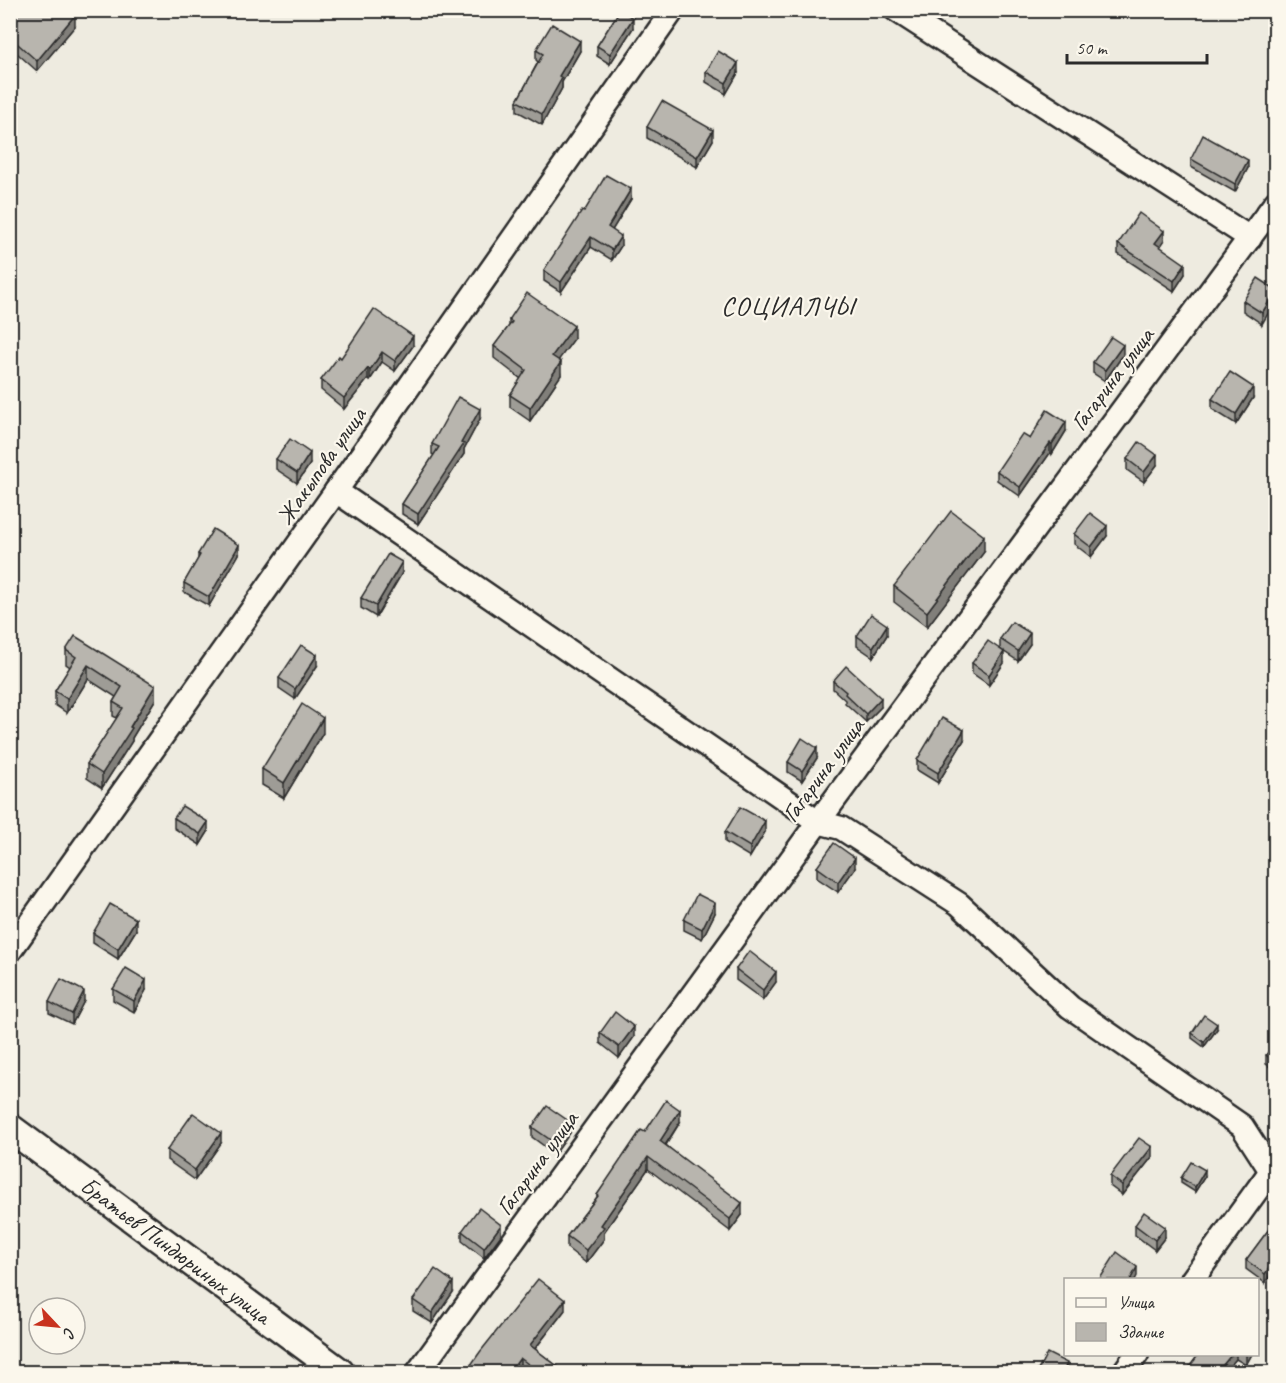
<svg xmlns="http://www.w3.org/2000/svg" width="1286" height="1383" font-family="Caveat,sans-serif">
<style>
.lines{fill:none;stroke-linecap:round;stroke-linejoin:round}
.minor-casing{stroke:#2b2b2b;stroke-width:27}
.tertiary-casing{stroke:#2b2b2b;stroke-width:32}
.minor{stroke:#fbf7ec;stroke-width:22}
.tertiary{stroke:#fbf7ec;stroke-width:27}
.wall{fill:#9e9c96;stroke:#2b2b2b;stroke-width:1.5}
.shaded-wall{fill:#817f7a;stroke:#2b2b2b;stroke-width:1.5}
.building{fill:#b8b5ae;stroke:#2b2b2b;stroke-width:1.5}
.labels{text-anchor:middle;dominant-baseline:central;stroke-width:4.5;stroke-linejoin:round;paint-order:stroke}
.street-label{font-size:24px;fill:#2b2b2b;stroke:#fbf7ec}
.quarter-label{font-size:27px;letter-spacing:1.5px;fill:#2b2b2b;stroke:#fbf7ec}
</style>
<rect width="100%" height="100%" fill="#eeebe0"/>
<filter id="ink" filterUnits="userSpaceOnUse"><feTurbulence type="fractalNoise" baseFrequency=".0167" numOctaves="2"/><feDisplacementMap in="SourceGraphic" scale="12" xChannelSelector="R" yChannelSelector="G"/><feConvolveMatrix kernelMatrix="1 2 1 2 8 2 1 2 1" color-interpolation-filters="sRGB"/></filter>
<g filter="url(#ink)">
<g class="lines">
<defs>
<g id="minor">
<path d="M896,10L1250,238"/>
<path d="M336,491L818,822L841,828L959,904L1070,1007L1242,1126L1271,1171"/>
<path d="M10,951L336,491L673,10"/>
<path d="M1192,1280L1276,1164"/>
<path d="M418,1372L818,822L1276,202"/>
<path d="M1124,1372L1137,1354"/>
</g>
<g id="tertiary">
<path id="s1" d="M10,1128L340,1372"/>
</g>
</defs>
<use href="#minor" class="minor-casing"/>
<use href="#tertiary" class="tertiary-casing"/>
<use href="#minor" class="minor"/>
<use href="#tertiary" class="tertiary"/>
</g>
<g class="wall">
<path d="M620,10H629L627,14L633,28L610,64L597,56V46Z"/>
<path d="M10,18L75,26L37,71L10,47Z"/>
<path d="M536,50L580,51L562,82V88L542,125L517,111V101L538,62L536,60Z"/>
<path d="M706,72L738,73L726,94L706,82Z"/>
<path d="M1275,105V120L1274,119V109Z"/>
<path d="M647,127L713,140L697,167L647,138Z"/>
<path d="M1191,159L1248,168L1235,192L1191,167Z"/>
<path d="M631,199L612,230L621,246L612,260L591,247L561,292L544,281V270L584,212Z"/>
<path d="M1164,241L1160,247L1185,274L1174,291L1118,254V244Z"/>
<path d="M1275,289L1262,324L1243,311V301Z"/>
<path d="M509,320L574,339L558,360L561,375L530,421L510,407V395L521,379L494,358V346L509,326Z"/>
<path d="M413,346L395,371L382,362L370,380L368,379L344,409L321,390V380L341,358Z"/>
<path d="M1123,355L1105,381L1093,373V362Z"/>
<path d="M1253,398L1236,424L1212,409V399Z"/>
<path d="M480,419L464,449V454L418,524L402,514V504L434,455L432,454V444Z"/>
<path d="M1066,431L1052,454L1050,453L1020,496L997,480V471L1030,439Z"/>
<path d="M276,459L310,464L297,483L276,469Z"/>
<path d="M1127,459L1157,465L1144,482L1127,470Z"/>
<path d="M1074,534L1107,536L1091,557L1074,544Z"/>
<path d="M984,552L927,627L894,602V586Z"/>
<path d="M198,554H239L209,606L184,592V583L198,559Z"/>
<path d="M402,573L376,617L361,608V598Z"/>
<path d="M887,635L873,657L857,646V636Z"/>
<path d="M1000,639L1030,644L1018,661L1000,649Z"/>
<path d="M66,650L155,700L132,738V741L102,788L87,778V764L117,718L113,716V702L116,697L88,679L67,713L55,705V691L70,667L66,664Z"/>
<path d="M972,663H1004L989,685L972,673Z"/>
<path d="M317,666L295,699L279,688V678Z"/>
<path d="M833,681L881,707L866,722L845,703V700L833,689Z"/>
<path d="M323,733L284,798L262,785V769Z"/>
<path d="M964,740L938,783L917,770V760Z"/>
<path d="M817,758L802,781L788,772V762Z"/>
<path d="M174,818L208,832L200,845L174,828Z"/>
<path d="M725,832H765L750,857L725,842Z"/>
<path d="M817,867L855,868L838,892L817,878Z"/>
<path d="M715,913L702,939L684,930V920Z"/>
<path d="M136,930L118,959L93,943V933Z"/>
<path d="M736,969L776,982L763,1000L736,980Z"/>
<path d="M113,989L146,990L134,1012L113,1000Z"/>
<path d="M84,1001L72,1024L49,1013V1002Z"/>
<path d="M1217,1029L1204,1047L1192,1038V1033Z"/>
<path d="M600,1033L634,1037L619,1058L600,1043Z"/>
<path d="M1275,1043V1071L1266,1064V1055Z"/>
<path d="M680,1122L666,1145L742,1215L730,1231L648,1169L604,1232V1239L586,1263L567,1248V1236L597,1197V1195L645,1132Z"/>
<path d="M532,1127L570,1133L555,1154L532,1137Z"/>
<path d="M221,1143L195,1180L167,1160V1150Z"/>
<path d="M1152,1157L1122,1195L1110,1186V1176Z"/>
<path d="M1205,1176L1195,1192L1181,1183V1178Z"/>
<path d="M1275,1221L1265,1283L1246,1269V1260Z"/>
<path d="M1135,1225L1165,1237L1155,1250L1135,1235Z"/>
<path d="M462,1231L501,1235L484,1258L462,1241Z"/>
<path d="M453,1292L432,1323L413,1311V1300Z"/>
<path d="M565,1310L535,1349L565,1372H526L520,1368L517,1372H466Z"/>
<path d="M1199,1354H1252L1246,1365L1236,1359L1225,1372H1190V1366Z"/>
</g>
<g class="shaded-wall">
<path d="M75,15V26L37,71V61Z"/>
<path d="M633,18V28L610,64V54Z"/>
<path d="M580,41V51L562,82V88L542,125V114L559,76Z"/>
<path d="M738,63V73L726,94V83Z"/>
<path d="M713,130V140L697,167V157Z"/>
<path d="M1248,160V168L1235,192V184Z"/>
<path d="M631,189V199L608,237V227Z"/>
<path d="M1164,231V241L1155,254V243Z"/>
<path d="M621,236V246L612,260V250Z"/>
<path d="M591,237V247L561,292V282Z"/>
<path d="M1185,264V274L1174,291V281Z"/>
<path d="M1275,292V302L1262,324V313Z"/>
<path d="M574,326V339L552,369V356Z"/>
<path d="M413,336V346L395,371V361Z"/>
<path d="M1123,345V355L1105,381V370Z"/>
<path d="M382,352V362L370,380V370Z"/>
<path d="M561,362V375L530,421V408Z"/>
<path d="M368,368V379L344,409V398Z"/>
<path d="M1253,387V398L1236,424V414Z"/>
<path d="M480,409V419L464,449V454L418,524V514L461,443Z"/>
<path d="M1066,422V431L1052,454V444Z"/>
<path d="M1050,443V453L1020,496V487Z"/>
<path d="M310,453V464L297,483V473Z"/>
<path d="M1157,455V465L1144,482V472Z"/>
<path d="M1107,526V536L1091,557V547Z"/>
<path d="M984,536V552L927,627V612Z"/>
<path d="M239,545V554L209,606V597Z"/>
<path d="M402,562V573L376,617V606Z"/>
<path d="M887,625V635L873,657V647Z"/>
<path d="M1030,633V644L1018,661V651Z"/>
<path d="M1004,652V663L989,685V675Z"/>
<path d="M317,655V666L295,699V689Z"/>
<path d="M88,665V679L67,713V699Z"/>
<path d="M155,686V700L132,738V741L102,788V774Z"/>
<path d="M881,698V707L866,722V714Z"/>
<path d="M323,718V733L284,798V783Z"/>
<path d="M964,730V740L938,783V773Z"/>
<path d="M817,748V758L802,781V771Z"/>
<path d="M765,821V832L750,857V847Z"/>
<path d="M208,822V832L200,845V834Z"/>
<path d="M855,858V868L838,892V882Z"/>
<path d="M715,903V913L702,939V929Z"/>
<path d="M136,919V930L118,959V949Z"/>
<path d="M776,972V982L763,1000V990Z"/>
<path d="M146,980V990L134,1012V1001Z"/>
<path d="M84,991V1001L72,1024V1014Z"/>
<path d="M1217,1024V1029L1204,1047V1042Z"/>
<path d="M634,1027V1037L619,1058V1047Z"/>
<path d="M680,1110V1122L660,1153V1141Z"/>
<path d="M570,1122V1133L555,1154V1143Z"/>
<path d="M221,1133V1143L195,1180V1170Z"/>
<path d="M1152,1147V1157L1122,1195V1185Z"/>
<path d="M648,1157V1169L604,1232V1239L586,1263V1250L601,1225Z"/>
<path d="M1205,1170V1176L1195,1192V1187Z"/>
<path d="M742,1203V1215L730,1231V1219Z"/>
<path d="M501,1225V1235L484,1258V1248Z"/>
<path d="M1165,1227V1237L1155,1250V1240Z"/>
<path d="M1275,1259V1268L1265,1283V1274Z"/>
<path d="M1137,1267V1276L1135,1280H1130Z"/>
<path d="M453,1282V1292L432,1323V1313Z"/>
<path d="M565,1300V1310L530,1355V1345Z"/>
<path d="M1232,1354H1236V1359L1225,1372H1217Z"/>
<path d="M1246,1354H1252L1246,1365Z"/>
<path d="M520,1358V1368L517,1372H510Z"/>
<path d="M1067,1363V1372H1063Z"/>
</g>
<g class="building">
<path d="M17,10H69L75,15L37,61L10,37V18Z"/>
<path d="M620,10L633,18L610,54L597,46Z"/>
<path d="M552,24L580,41L559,76L562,78L542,114L517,101L543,54L536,50Z"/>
<path d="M718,51L738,63L726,83L706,72Z"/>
<path d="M662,101L713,130L697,157L647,127Z"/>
<path d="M1203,135L1248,160L1235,184L1191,159Z"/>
<path d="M606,175L631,189L608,227L621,236L612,250L591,237L561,282L544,270L582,211L584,212Z"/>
<path d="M1139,213L1164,231L1155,243L1185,264L1174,281L1118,244Z"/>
<path d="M1258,278L1275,289V292L1262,313L1243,301Z"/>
<path d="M527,293L574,326L552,356L561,362L530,408L510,395L526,370L494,346L512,322L509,320Z"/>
<path d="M374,309L413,336L395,361L382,352L370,370L368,368L344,398L321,380L339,356L341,358Z"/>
<path d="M1111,337L1123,345L1105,370L1093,362Z"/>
<path d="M1230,372L1253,387L1236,414L1212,399Z"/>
<path d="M458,397L480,409L461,443L464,444L418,514L402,504L439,447L432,444Z"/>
<path d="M1047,410L1066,422L1052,444L1050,443L1020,487L997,471L1022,434L1030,439Z"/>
<path d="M290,439L310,453L297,473L276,459Z"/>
<path d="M1139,442L1157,455L1144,472L1127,459Z"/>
<path d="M951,511L984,536L927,612L894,586Z"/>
<path d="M1090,513L1107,526L1091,547L1074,534Z"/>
<path d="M213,529L239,545L209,597L184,583L200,555L198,554Z"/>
<path d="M388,554L402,562L376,606L361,598Z"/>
<path d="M871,614L887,625L873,647L857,636Z"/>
<path d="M1012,622L1030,633L1018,651L1000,639Z"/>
<path d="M75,636L155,686L130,727L132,728L102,774L87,764L123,708L113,702L122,687L88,665L67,699L55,691L76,657L66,650Z"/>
<path d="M988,641L1004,652L989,675L972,663Z"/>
<path d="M301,645L317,655L295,689L279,678Z"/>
<path d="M846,666L881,698L866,714L845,694L846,692L833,681Z"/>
<path d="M302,704L323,718L284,783L262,769Z"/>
<path d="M942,718L964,730L938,773L917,760Z"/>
<path d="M802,738L817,748L802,771L788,762Z"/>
<path d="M182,806L208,822L200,834L174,818Z"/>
<path d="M740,807L765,821L750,847L725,832Z"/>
<path d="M834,843L855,858L838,882L817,867Z"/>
<path d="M697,894L715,903L702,929L684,920Z"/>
<path d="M110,904L136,919L118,949L93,933Z"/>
<path d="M749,951L776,972L763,990L736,969Z"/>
<path d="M126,968L146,980L134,1001L113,989Z"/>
<path d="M61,979L84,991L72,1014L49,1002Z"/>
<path d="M615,1012L634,1027L619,1047L600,1033Z"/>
<path d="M1204,1015L1217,1024L1204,1042L1192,1033Z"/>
<path d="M1275,1043V1062L1266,1055Z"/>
<path d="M666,1100L680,1110L660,1141L742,1203L730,1219L648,1157L601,1225L604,1227L586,1250L567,1236L598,1196L597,1195L641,1130L645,1132Z"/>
<path d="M547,1106L570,1122L555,1143L532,1127Z"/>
<path d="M193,1113L221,1133L195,1170L167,1150Z"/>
<path d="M1139,1138L1152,1147L1122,1185L1110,1176Z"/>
<path d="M1191,1162L1205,1170L1195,1187L1181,1178Z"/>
<path d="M479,1208L501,1225L484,1248L462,1231Z"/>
<path d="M1144,1212L1165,1227L1155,1240L1135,1225Z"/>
<path d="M1275,1221V1259L1265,1274L1246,1260Z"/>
<path d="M1117,1252L1137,1267L1130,1280H1099Z"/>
<path d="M435,1269L453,1282L432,1313L413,1300Z"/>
<path d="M538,1279L565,1300L530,1345L565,1372H539L520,1358L510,1372H466L480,1352Z"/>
<path d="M1047,1353L1067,1363L1063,1372H1037Z"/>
<path d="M1199,1354H1232L1217,1372H1198L1190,1366Z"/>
</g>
</g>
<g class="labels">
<g class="street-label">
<text transform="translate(1112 379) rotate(-53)">Гагарина улица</text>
<text transform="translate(321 466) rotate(-55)">Жакыпова улица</text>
<text transform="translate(823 770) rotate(-54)">Гагарина улица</text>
<text transform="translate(537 1163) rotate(-54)">Гагарина улица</text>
<text stroke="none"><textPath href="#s1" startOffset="206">Братьев Пиндюриных улица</textPath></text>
</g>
<g class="quarter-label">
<text x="788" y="306">СОЦИАЛЧЫ</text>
</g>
</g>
<rect width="1286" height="1383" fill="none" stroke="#fbf7ec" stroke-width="36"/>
<rect x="18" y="18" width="1250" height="1347" fill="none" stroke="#2b2b2b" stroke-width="2" filter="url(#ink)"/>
<rect x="1064" y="1278" width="195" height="78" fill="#fbf7ec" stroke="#a8a59f" stroke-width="1.5"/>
<rect x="1076" y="1298" width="30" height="9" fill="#fbf7ec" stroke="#a8a59f" stroke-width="1.5"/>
<text x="1118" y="1308" font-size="18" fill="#2b2b2b">Улица</text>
<rect x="1076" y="1323" width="30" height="18" fill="#b8b5ae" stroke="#a8a59f" stroke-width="1.5"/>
<text x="1118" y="1338" font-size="18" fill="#2b2b2b">Здание</text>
<g transform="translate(57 1326) rotate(116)"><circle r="28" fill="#fbf7ec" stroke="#a8a59f" stroke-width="1.5"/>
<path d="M0-4.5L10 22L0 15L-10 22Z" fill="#c8321e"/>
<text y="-9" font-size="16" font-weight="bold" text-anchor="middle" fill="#2b2b2b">С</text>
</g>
<path d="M1067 54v9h140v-9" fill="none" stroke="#2b2b2b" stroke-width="3"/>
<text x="1076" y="54" font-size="18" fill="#2b2b2b" stroke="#fbf7ec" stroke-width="4.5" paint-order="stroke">50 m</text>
</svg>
